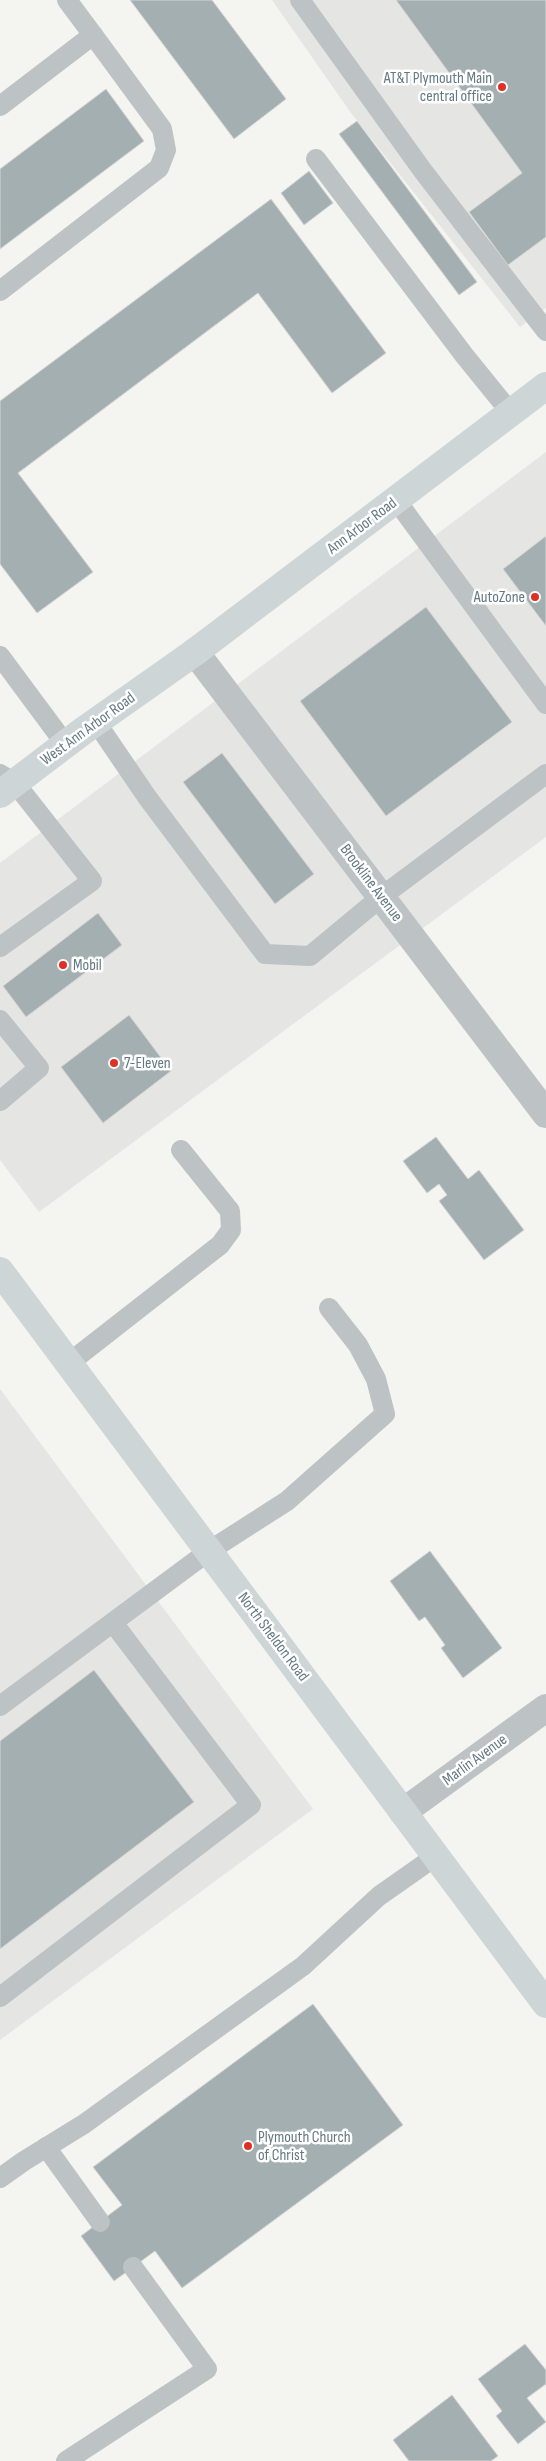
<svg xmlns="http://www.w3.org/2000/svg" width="546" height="2461" font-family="'Sofia Sans Condensed',sans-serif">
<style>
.built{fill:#e5e5e4}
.building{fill:#a4afb2;stroke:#d5d5d3}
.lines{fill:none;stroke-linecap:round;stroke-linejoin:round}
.service{stroke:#bdc2c4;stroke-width:20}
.minor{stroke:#bdc2c4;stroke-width:28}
.secondary{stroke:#ced5d7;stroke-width:28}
.poi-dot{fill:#df3026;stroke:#fff;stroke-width:2}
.labels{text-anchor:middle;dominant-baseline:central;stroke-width:5;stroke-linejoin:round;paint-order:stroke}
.poi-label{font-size:16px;fill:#647981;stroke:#fff;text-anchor:start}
.street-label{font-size:16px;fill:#647981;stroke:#fff}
</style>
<rect width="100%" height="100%" fill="#f4f4f0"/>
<g class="built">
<path d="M272,0H546V308L520,327L351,113Z"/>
<path d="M546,452V837L39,1212L0,1160V863Z"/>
<path d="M0,1389L313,1809L0,2040Z"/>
</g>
<g class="building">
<path d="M130,0H212L286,99L234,139Z"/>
<path d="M396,0H546V237L508,265L469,212L522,173Z"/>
<path d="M106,89L144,141L0,249V169Z"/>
<path d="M357,121L477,282L459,295L339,134Z"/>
<path d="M309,171L333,203L304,225L281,193Z"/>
<path d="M271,199L386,353L332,393L258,293L18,473L93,572L37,613L0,564V401Z"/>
<path d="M546,536V626L503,569Z"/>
<path d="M426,607L512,722L386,816L300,701Z"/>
<path d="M222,753L314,874L275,904L183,782Z"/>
<path d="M98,913L122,945L26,1017L3,986Z"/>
<path d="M129,1015L171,1071L103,1123L61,1067Z"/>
<path d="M436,1137L468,1179L479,1170L524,1230L484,1260L439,1201L447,1195L439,1184L427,1193L403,1161Z"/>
<path d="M430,1551L502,1648L463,1678L441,1648L445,1645L425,1617L419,1621L390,1581Z"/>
<path d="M94,1670L194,1802L0,1949V1741Z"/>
<path d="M313,2004L403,2125L182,2288L155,2251L114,2281L81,2236L122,2205L93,2167Z"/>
<path d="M525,2344L546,2370V2384L527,2398L546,2422L518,2444L496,2416L502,2411L478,2379Z"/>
<path d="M452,2395L498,2456L491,2461H409L393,2440Z"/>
</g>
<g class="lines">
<g class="service">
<path d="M300,0L423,171L546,331"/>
<path d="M0,106L93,35L67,0"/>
<path d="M316,159L464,355L511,413"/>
<path d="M0,291L159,168L166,150L162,129L93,35"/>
<path d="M396,500L546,704"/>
<path d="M0,656L66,745"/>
<path d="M96,722L147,797L265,954L310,956L381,897L546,774"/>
<path d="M0,774L15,783L92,881L0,947"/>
<path d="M0,1020L39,1068L0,1101"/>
<path d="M69,1363L220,1245L231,1230L230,1211L181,1150"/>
<path d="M0,1706L209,1551L287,1501L385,1414L376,1379L358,1345L329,1308"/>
<path d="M0,1997L251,1805L114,1624"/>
<path d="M46,2147L100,2222"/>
<path d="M0,2178L24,2161L84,2124L303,1966L379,1896L436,1856"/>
<path d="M66,2461L207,2369L133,2267"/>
</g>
<g class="minor">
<path d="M195,652L546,1114"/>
<path d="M403,1812L546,1708"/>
</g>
<g class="secondary">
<path d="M0,794L83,731L195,652L546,386"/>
<path d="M0,1271L546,2004"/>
</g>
</g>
<g class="poi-dot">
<circle cx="502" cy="87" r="5"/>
<circle cx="535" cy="597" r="5"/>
<circle cx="63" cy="965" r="5"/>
<circle cx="114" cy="1063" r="5"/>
<circle cx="248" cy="2146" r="5"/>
</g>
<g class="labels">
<g class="poi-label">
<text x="492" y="78" text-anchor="end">AT&amp;T Plymouth Main<tspan x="492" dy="18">central office</tspan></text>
<text x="525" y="597" text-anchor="end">AutoZone</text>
<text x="73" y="965">Mobil</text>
<text x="124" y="1063">7-Eleven</text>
<text x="258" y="2137">Plymouth Church<tspan x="258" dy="18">of Christ</tspan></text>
</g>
<g class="street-label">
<text transform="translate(362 526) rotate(-37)">Ann Arbor Road</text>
<text transform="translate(88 729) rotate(-36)">West Ann Arbor Road</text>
<text transform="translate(371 883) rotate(53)">Brookline Avenue</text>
<text transform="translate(273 1637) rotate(53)">North Sheldon Road</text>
<text transform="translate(475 1760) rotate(-36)">Marlin Avenue</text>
</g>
</g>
</svg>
